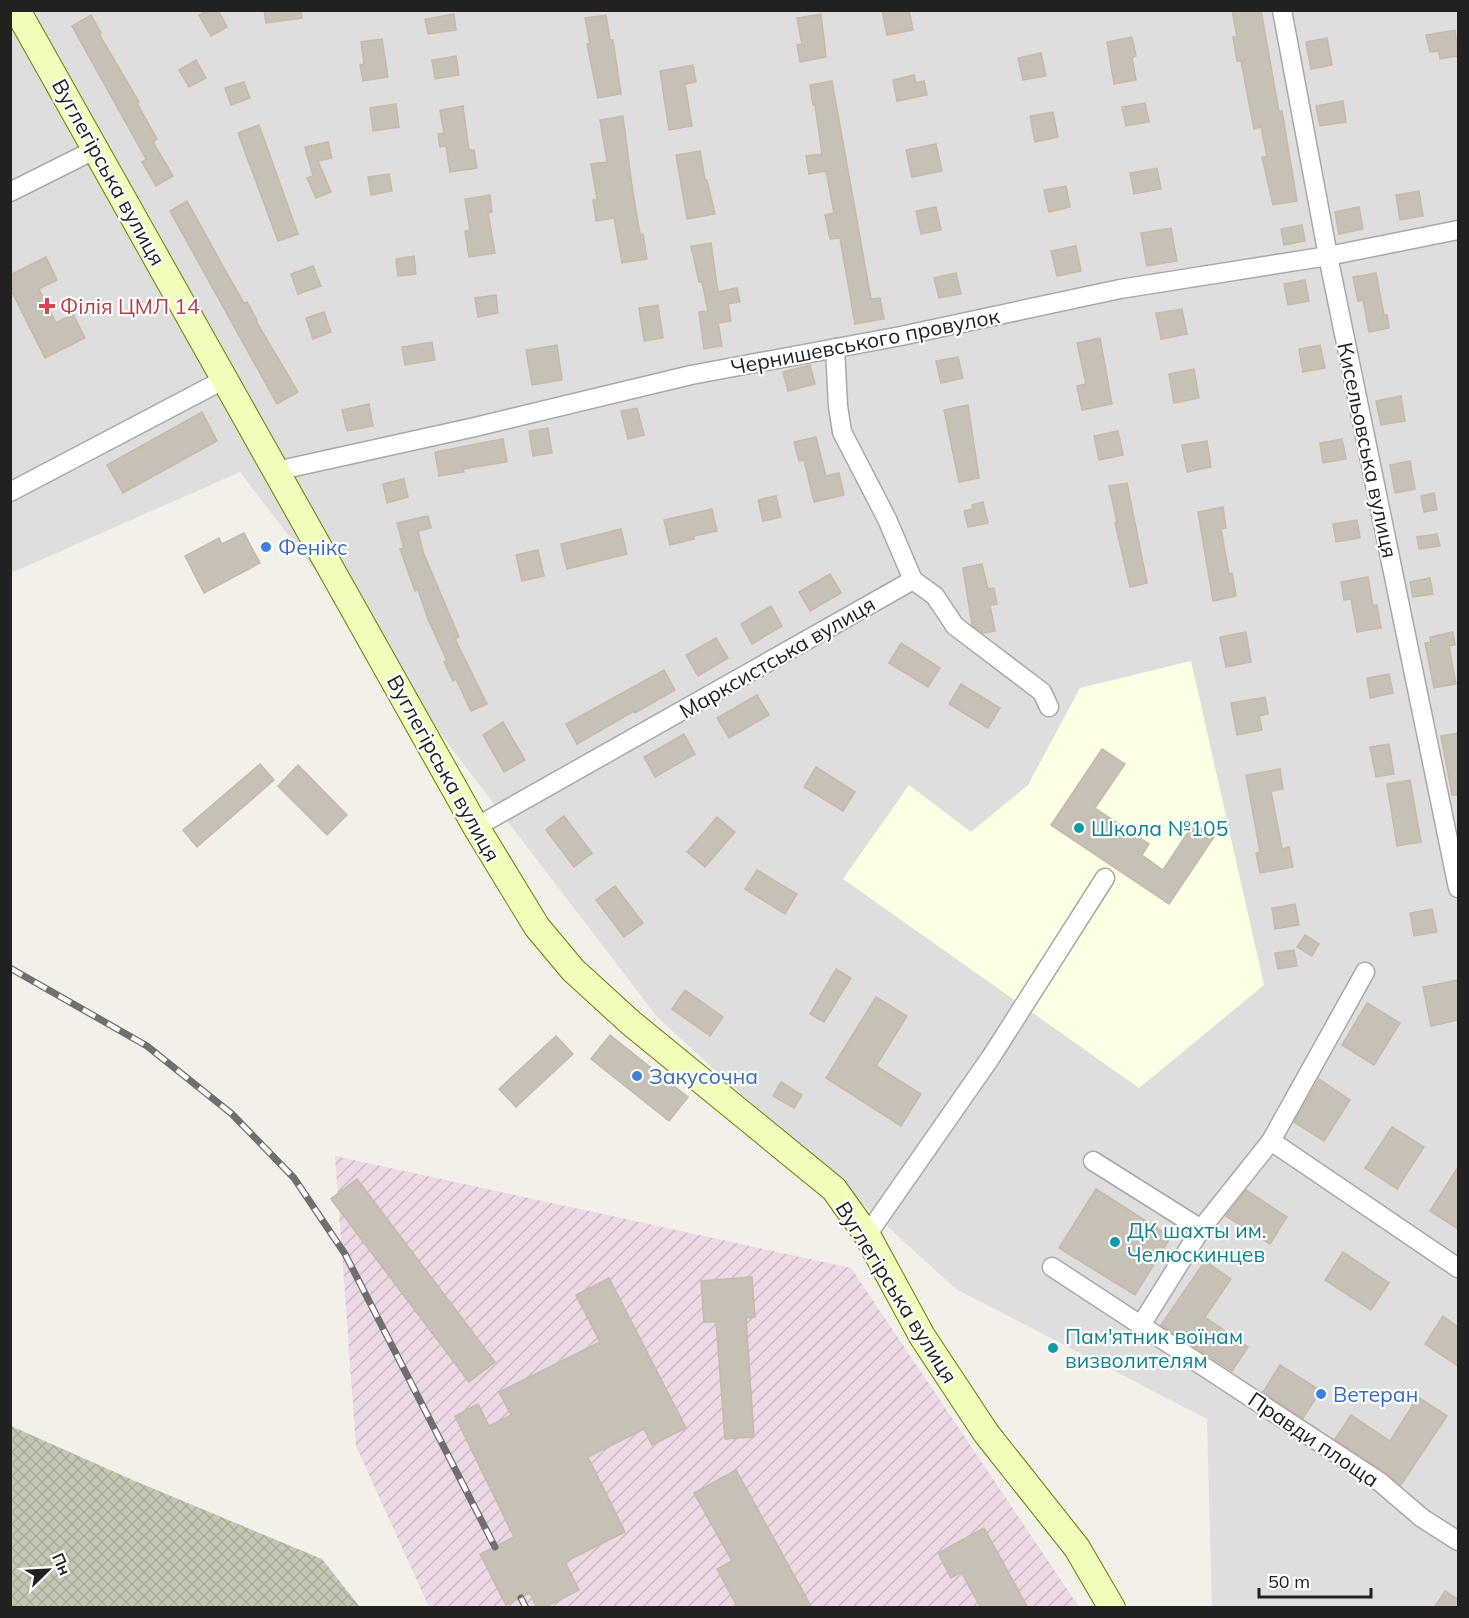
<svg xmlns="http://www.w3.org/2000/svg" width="1469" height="1618" font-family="Mulish,sans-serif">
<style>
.residential{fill:#dfdede}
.industrial{fill:url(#industrial-furrows)}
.education{fill:#fbffe4}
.construction{fill:url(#construction-cross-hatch)}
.building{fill:#c7c0b7;stroke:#c5b9a9;stroke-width:1.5}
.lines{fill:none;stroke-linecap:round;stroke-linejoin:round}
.street-casing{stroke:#a8a8a8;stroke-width:21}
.secondary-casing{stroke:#608100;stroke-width:28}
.street{stroke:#fff;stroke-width:18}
.secondary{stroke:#f0fdbb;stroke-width:26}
.rail-casing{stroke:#6f6f6f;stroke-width:7}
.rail{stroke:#fff;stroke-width:4.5;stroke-dasharray:14;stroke-linecap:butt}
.health-dot{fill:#e0444e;stroke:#fff;stroke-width:2}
.shop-dot{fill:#3f7fe0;stroke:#fff;stroke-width:2}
.culture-dot{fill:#0f9aa8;stroke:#fff;stroke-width:2}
.labels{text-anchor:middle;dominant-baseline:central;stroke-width:4.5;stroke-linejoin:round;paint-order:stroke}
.street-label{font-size:21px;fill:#212121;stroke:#fff}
.health-label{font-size:21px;fill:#be3a42;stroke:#fff;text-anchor:start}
.shop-label{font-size:21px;fill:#366cbe;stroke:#fff;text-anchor:start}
.culture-label{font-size:21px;fill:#0d838f;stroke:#fff;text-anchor:start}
</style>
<defs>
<pattern id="industrial-furrows" width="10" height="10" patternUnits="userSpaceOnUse" patternTransform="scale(1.5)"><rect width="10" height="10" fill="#ebd9e5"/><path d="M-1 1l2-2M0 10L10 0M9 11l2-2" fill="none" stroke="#c9bac4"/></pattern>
<pattern id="construction-cross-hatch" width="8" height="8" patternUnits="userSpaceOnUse" patternTransform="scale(1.5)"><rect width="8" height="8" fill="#c4c7b2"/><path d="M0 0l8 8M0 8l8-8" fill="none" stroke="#a8ab99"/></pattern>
</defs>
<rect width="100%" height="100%" fill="#f2f0e8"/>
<path class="residential" d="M11,11H1458V1607H1212L1207,1419L956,1289L658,1018L240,472L11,573Z"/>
<path class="industrial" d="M335,1156L851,1268L1079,1607H429L356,1446Z"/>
<path class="education" d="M1191,661L1264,985L1139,1088L843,879L909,785L971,832L1028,785L1080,688Z"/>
<path class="construction" d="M11,1426L135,1481L322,1559L360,1607H11Z"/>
<g class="building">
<path d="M208,10H218L227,27L211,36L199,15Z"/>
<path d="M264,10H301L302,18L266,23Z"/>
<path d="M882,10H909L913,30L887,35Z"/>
<path d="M1232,10H1261L1279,112L1282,111L1297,201L1273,205L1262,157H1267L1261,127L1254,129L1241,61H1237L1233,37H1237Z"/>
<path d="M454,14L456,30L428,34L425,19Z"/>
<path d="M821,14L826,57L800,62L797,45L802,44L797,18Z"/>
<path d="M91,15L101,33L99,34L139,102L137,103L157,139L153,142L173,176L156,186L142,162L146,159L72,26Z"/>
<path d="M606,15L610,40H613L621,94L598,98L587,44H590L585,18Z"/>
<path d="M1455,30L1458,56L1440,59L1439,51L1430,52L1426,35Z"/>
<path d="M1132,37L1136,56L1132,57L1136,80L1114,84L1107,42Z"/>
<path d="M1327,38L1332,65L1311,69L1306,42Z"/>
<path d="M382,39L388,77L363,81L360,65L364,64L361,42Z"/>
<path d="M1041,53L1046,76L1023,80L1018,58Z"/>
<path d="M456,56L459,75L435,79L432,60Z"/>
<path d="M196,60L206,78L189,87L179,70Z"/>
<path d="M693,65L696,82L685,84L692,126L669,130L660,71Z"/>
<path d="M914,75L916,83L924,81L927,95L897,101L893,80Z"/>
<path d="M832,81L871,299L880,298L884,319L855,324L840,238L830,239L825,215L834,213L826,171L809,174L806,156L822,154L815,105H813L810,85Z"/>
<path d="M244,82L250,98L231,105L225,88Z"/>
<path d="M1343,101L1346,122L1320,126L1316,106Z"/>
<path d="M1145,103L1149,122L1126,126L1122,107Z"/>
<path d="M396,104L399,127L373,131L370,108Z"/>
<path d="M463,106L469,150H474L477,168L450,172L446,146L440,147L438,134L444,133L440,110Z"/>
<path d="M1053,112L1058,137L1035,142L1030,116Z"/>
<path d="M623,116L632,186L640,234H643L647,259L622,263L614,218L596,221L593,200L597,199L591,164L607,162L600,120Z"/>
<path d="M259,125L298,234L278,241L238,133Z"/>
<path d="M328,142L332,158L318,161L331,192L316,198L307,178L313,176L305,147Z"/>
<path d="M936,144L942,171L912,177L906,150Z"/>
<path d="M700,151L705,180H707L715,214L687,219L676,155Z"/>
<path d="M1157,168L1161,189L1134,194L1130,173Z"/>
<path d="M389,174L392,191L371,195L368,177Z"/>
<path d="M1066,186L1070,207L1049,212L1044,190Z"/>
<path d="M1419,191L1423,216L1400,220L1396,195Z"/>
<path d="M490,195L492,212L488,213L495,253L469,257L465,231L470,230L465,199Z"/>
<path d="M187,201L224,268L244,303L247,302L257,320L256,321L298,392L277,404L170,211Z"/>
<path d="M936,207L941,230L921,234L916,211Z"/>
<path d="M1359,207L1363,229L1339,234L1335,212Z"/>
<path d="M1302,225L1305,241L1284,245L1281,229Z"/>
<path d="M1171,228L1177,261L1147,266L1141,233Z"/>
<path d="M711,243L718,292L737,288L740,302L728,304L731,321L718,323L722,346L704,349L699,312L708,311L702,282H699L691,246Z"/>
<path d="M1076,246L1081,271L1057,276L1051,251Z"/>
<path d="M414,256L416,274L398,276L396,259Z"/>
<path d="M46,257L57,280L39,289L56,323L73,314L85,338L45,358L10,288V275Z"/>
<path d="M313,266L321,286L298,294L291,274Z"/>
<path d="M956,273L961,294L939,298L934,278Z"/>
<path d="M1376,273L1384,315H1387L1389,328L1369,332L1363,300L1358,301L1353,277Z"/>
<path d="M1305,280L1309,301L1288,305L1284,284Z"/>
<path d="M496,295L498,313L478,317L475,298Z"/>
<path d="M658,305L663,338L644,341L639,308Z"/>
<path d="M1182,309L1187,334L1161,339L1156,313Z"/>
<path d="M324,312L331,332L313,339L306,318Z"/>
<path d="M1100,338L1112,404L1082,410L1077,386L1086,384L1077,343Z"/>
<path d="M432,342L435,360L405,365L402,347Z"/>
<path d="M557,345L562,380L532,385L526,350Z"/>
<path d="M1320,345L1325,368L1303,372L1299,349Z"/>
<path d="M958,357L963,378L941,383L936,361Z"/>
<path d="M810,365L815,384L788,391L783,372Z"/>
<path d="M1194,369L1199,398L1174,403L1169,374Z"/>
<path d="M1401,396L1405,421L1381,425L1376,401Z"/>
<path d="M369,404L373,426L347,431L342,410Z"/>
<path d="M968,405L979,478L959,482L944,410Z"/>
<path d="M637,408L644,435L628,439L621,411Z"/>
<path d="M202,412L217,441L123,493L107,465Z"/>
<path d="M548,428L552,453L533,456L529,431Z"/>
<path d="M1118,431L1123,455L1099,460L1094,436Z"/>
<path d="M816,437L826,476L839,473L844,495L814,502L804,460L799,461L794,442Z"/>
<path d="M503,439L507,462L463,469L464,472L439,476L435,452Z"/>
<path d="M1342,439L1346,459L1323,463L1320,443Z"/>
<path d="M1207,441L1211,467L1187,472L1182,445Z"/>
<path d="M1410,461L1415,489L1395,493L1390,465Z"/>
<path d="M404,479L408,497L387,503L383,484Z"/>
<path d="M1127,483L1147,583L1130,587L1115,523L1117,522L1109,486Z"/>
<path d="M1434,493L1437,510L1424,512L1421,496Z"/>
<path d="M776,496L781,517L763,521L758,500Z"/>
<path d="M983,502L988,523L968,527L964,511L973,509L972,505Z"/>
<path d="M1223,507L1226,528L1221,529L1229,574L1232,573L1236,596L1213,601L1198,512Z"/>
<path d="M712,509L717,531L694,536V539L670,545L664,520Z"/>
<path d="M428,516L431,528L418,531L423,552L459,637L455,639L487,704L471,711L456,679L453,681L444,662L447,661L428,619L418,590L415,591L400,549L404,548L397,523Z"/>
<path d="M1357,520L1360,538L1336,542L1333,524Z"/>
<path d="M621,529L627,554L567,569L561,544Z"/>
<path d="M244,533L260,563L204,593L185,556L219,538L222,544Z"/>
<path d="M1437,534L1440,546L1419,549L1417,537Z"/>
<path d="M538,550L544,576L522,581L516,555Z"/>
<path d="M982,564L988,589L994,588L997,604L990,605L995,631L983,633L972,625L963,568Z"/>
<path d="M830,574L841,593L810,611L799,592Z"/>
<path d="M1368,577L1373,606L1377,605L1381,628L1357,632L1351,599L1344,600L1341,582Z"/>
<path d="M1430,578L1433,594L1413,597L1410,582Z"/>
<path d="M771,606L782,626L752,644L741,624Z"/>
<path d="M1246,632L1251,662L1226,667L1220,637Z"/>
<path d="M1453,632L1455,645L1449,646L1456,684L1434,688L1425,643L1431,642L1430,637Z"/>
<path d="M716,638L728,658L698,676L686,655Z"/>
<path d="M901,643L940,668L928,687L889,663Z"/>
<path d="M664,670L675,690L635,713L634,711L577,744L566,724Z"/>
<path d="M1389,674L1393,693L1370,698L1367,678Z"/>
<path d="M961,684L1000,708L988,728L949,704Z"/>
<path d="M757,695L769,715L729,738L717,718Z"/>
<path d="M1265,697L1268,714L1259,716L1262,730L1237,735L1231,703Z"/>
<path d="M503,722L525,760L504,772L483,735Z"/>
<path d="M1458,733V795H1452L1441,736Z"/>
<path d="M684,734L695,754L655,777L644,757Z"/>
<path d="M1389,744L1394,774L1376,777L1370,747Z"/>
<path d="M1102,749L1125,764L1095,808L1149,844L1142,855L1163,870L1194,823L1214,837L1169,904L1051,825Z"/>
<path d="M260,764L274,780L197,847L183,830Z"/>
<path d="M298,765L347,815L327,835L278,786Z"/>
<path d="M816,767L855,792L843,811L804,787Z"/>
<path d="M1280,769L1283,789L1271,791L1282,849L1289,847L1293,867L1260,873L1256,853L1260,852L1246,775Z"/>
<path d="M1410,780L1421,842L1397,846L1387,784Z"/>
<path d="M564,816L592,853L574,867L546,830Z"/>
<path d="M717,817L735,832L705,867L687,852Z"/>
<path d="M757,870L797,894L785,914L745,889Z"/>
<path d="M615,886L643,923L624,937L596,900Z"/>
<path d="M1295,904L1299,925L1275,929L1272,908Z"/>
<path d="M1432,909L1437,932L1414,936L1410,913Z"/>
<path d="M1305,935L1319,944L1312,956L1297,947Z"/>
<path d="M1294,950L1297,966L1278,969L1275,953Z"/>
<path d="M836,969L851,978L824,1022L810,1014Z"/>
<path d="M1458,980V1020L1431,1026L1423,987Z"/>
<path d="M685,990L723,1017L710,1036L672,1009Z"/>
<path d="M876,997L907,1016L876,1066L921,1094L901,1126L826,1078Z"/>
<path d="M1367,1003L1400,1023L1374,1065L1342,1045Z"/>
<path d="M610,1035L688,1097L669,1121L591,1059Z"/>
<path d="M556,1036L573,1054L516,1107L499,1089Z"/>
<path d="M1319,1079L1350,1100L1324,1141L1294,1122Z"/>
<path d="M781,1082L802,1095L794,1108L773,1096Z"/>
<path d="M1392,1127L1424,1147L1397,1189L1365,1168Z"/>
<path d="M1458,1167V1229L1430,1211Z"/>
<path d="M357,1179L495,1362L469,1382L331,1199Z"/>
<path d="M1096,1189L1171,1237L1135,1295L1059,1248Z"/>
<path d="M1246,1190L1287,1217L1270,1244L1226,1216Z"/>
<path d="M1343,1252L1389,1283L1371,1310L1325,1280Z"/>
<path d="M1205,1261L1231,1279L1205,1317L1248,1347L1232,1371L1161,1325Z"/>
<path d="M752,1277L755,1317L746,1318L754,1437L725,1439L716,1322H704L701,1281Z"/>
<path d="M609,1278L686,1428L652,1445L644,1429L588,1457L625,1532L565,1562L579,1590L544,1608H537L530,1593L506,1605L480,1554L514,1537L455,1416L478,1404L489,1426L511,1415L499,1392L600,1342L576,1295Z"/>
<path d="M1443,1316L1458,1327V1366L1425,1344Z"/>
<path d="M1280,1365L1321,1391L1303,1418L1263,1392Z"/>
<path d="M1418,1397L1447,1416L1401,1485L1386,1473L1335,1439L1351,1415L1390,1441Z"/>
<path d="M736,1470L812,1608H738L717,1569L732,1561L694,1493Z"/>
<path d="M984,1528L1028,1608H981L961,1572L951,1578L938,1553Z"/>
<path d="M1445,1591L1458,1599V1608H1434Z"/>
</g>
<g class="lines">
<defs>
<g id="street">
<path d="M1282,10L1328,256L1458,888"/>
<path d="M10,192L96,149"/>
<path d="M835,348L838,406L842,432L887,519L913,580"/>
<path d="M276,471L475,427L691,375L901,336L1120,289L1328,256L1458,230"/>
<path d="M10,492L225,379"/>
<path d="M913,580L935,596L955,626L1042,692L1049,707"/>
<path d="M476,827L913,580"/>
<path d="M1271,1141L1458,1268"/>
<path d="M1093,1161L1201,1229"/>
<path d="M867,1235L991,1057L1105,878"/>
<path d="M1052,1267L1380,1482L1422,1518L1458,1541"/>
<path d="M1141,1325L1201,1229L1271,1141L1365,972"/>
</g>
<path id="secondary" d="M17,10L476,827L537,927L573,970L631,1023L834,1189L867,1235L922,1336L986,1433L1077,1548L1112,1608"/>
</defs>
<use href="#street" class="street-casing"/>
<use href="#secondary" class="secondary-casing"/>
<use href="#street" class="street"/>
<use href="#secondary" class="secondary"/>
<defs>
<g id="rail">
<path d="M10,968L147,1046L232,1114L294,1178L345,1254L495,1547"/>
<path d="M521,1598L526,1608"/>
</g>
</defs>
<use href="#rail" class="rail-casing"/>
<use href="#rail" class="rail"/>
</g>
<path class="health-dot" d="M44 297h6v6h6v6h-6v6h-6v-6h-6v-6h6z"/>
<g class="shop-dot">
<circle cx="266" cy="547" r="6"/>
<circle cx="637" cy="1076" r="6"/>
<circle cx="1321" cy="1394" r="6"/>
</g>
<g class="culture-dot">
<circle cx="1079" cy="828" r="6"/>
<circle cx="1115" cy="1242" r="6"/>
<circle cx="1053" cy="1348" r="6"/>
</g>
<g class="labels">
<g class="street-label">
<text transform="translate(109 172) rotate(61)">Вуглегірська вулиця</text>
<text transform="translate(865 341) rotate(-11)">Чернишевського провулок</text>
<text transform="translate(1368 450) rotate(78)">Кисельовська вулиця</text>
<text transform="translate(777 657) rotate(-30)">Марксистська вулиця</text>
<text transform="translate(444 768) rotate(61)">Вуглегірська вулиця</text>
<text transform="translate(897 1292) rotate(58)">Вуглегірська вулиця</text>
<text transform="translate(1314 1439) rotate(34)">Правди площа</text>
</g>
<g class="health-label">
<text x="60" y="306">Філія ЦМЛ 14</text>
</g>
<g class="shop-label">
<text x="278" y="547">Фенікс</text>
<text x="649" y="1076">Закусочна</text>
<text x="1333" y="1394">Ветеран</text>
</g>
<g class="culture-label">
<text x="1091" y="828">Школа №105</text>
<text x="1127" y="1230">ДК шахты им.<tspan x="1127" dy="24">Челюскинцев</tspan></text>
<text x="1065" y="1336">Пам'ятник воїнам<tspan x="1065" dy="24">визволителям</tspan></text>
</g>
</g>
<rect width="1469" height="1618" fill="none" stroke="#212121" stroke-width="24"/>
<g transform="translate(48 1570) rotate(66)" stroke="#ffffff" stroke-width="4.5" paint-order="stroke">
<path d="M0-4.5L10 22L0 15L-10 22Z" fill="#212121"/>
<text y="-9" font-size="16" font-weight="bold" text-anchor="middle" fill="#212121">Пн</text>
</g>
<path d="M1259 1588v9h112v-9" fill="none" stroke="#212121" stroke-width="3"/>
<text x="1268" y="1588" font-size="18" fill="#212121" stroke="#ffffff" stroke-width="4.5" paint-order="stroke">50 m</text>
</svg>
